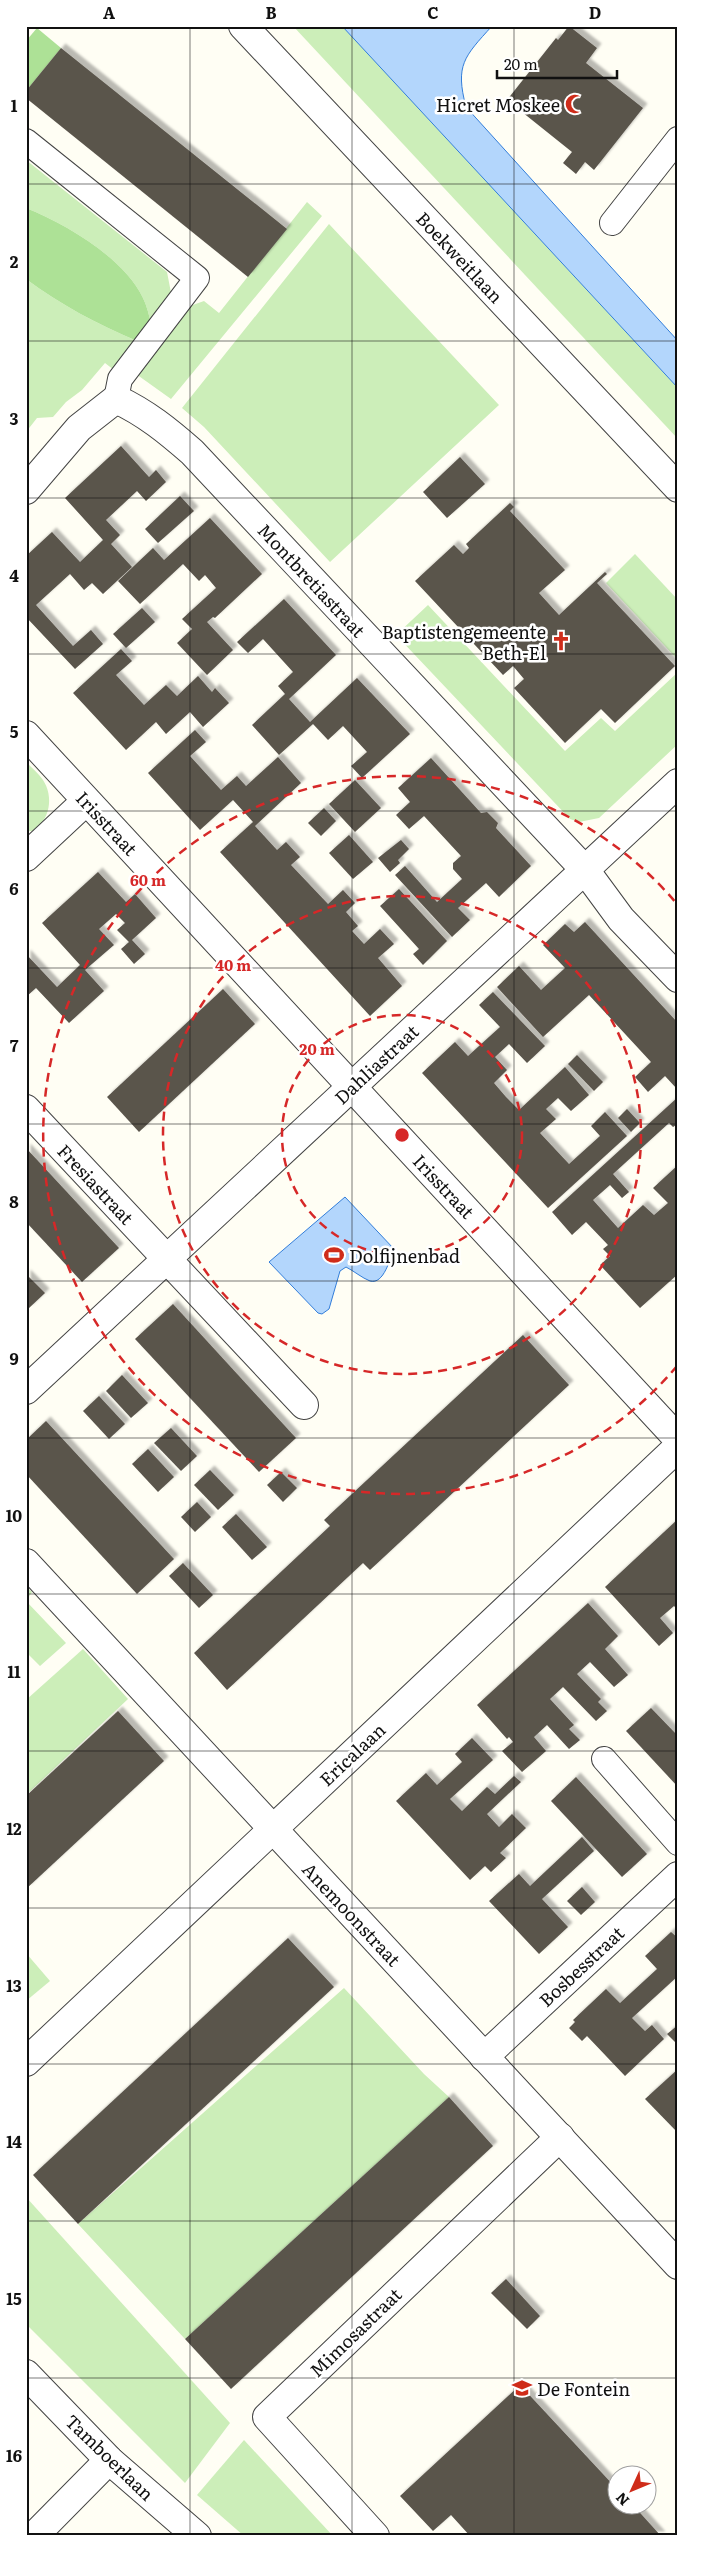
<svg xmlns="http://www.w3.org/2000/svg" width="704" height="2562" font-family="Literata,serif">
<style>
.green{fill:#cceeb9}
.forest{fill:#ade196}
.water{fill:#b3d6fc;stroke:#337eda}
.building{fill:#5a544c;filter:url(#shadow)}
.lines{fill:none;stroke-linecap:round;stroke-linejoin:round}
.service-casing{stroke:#444;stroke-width:26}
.minor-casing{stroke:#444;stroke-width:30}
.tertiary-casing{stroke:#444;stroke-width:30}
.service{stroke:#fff;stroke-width:24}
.minor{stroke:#fff;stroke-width:28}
.tertiary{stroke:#fff;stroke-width:28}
.grid{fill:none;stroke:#111;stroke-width:1;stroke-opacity:0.55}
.ring{fill:none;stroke:#d62828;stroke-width:2.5;stroke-dasharray:9 6}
.labels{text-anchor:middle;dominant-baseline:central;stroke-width:5;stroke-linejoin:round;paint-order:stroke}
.poi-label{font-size:18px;fill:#111;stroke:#fff;text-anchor:end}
.street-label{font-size:18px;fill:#111;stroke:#fff}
.centre{fill:#d62828;stroke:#fff;stroke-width:2.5}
.ring-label{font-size:15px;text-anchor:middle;font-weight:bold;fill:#d62828;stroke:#fff;stroke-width:5;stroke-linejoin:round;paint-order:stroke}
.neatline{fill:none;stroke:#111;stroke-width:2}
.grid-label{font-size:16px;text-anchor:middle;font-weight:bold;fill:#111}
</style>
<defs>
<filter id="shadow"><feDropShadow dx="4.5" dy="-4.5" stdDeviation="1" flood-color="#0004"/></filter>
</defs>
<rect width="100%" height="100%" fill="#fffef4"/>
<g class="green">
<path d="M293,26H342L374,60L678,388V439Z"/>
<path d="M26,160L167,272L172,298L151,324C149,315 147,306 143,298C124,258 66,224 26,208Z"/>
<path d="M307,202L322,216L171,399L136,374L190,306L204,301L219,313Z"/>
<path d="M329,224L499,405L330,562L204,427L182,408Z"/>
<path d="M26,279C61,305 97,324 137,341L114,370L105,363L82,390L66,402L53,417L37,418L26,432Z"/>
<path d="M635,554L678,600V660L606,583Z"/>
<path d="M428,605L565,751L601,718L615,731L678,672V744L599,818L579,822L570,819L396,635Z"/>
<path d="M26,762C32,768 39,774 43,780C54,797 50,820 33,831H26Z"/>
<path d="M26,1586L32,1592L26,1601L66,1643L40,1666L26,1652Z"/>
<path d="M83,1649L128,1699L26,1795V1700Z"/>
<path d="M26,1953L50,1981L26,2001Z"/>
<path d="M344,1988L424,2074L449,2097L185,2339L78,2224Z"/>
<path d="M26,2197L230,2423L185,2483L26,2324Z"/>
<path d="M244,2440L333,2536H244L197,2495Z"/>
</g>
<g class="forest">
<path d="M37,28L61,48L26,91V41Z"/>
<path d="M26,208C66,224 124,258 143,298C147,306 149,315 151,324L137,341C97,324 61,305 26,279Z"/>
</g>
<g class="water">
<path d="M342,26H492C464,57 455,65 466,107L678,341V388Z"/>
<path d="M345,1197L394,1249C390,1258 384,1285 370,1281C362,1278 354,1271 346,1267L340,1271L329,1309L322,1314L318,1313L269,1262Z"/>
</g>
<g class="building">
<path d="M569,26L597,48L586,63L643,108L594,170L585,162L576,174L563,163L572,152L507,100L556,38L558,40Z"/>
<path d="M61,48L287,229L248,277L26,98V91Z"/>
<path d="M121,446L149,477L156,470L166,482L146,501L137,491L106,520L120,535L111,544L132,567L103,594L92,583L84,590L70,574L36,605L73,646L91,630L103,644L75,669L26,617V556L52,532L80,562L103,540L65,498Z"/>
<path d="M460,457L485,484L447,518L423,492Z"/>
<path d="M180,496L194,511L158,543L145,529Z"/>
<path d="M510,503L514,507L510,511L565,570L539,593L559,615L605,572L607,574L597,583L675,666L615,723L601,709L565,743L514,688L524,679L513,666L503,675L415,581L454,545L463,554L469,548L466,544Z"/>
<path d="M210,518L262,574L215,618L213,617L207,622L233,650L207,675L177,643L192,629L182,619L216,588L205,575L199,581L183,564L140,604L118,581L153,548L164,560Z"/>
<path d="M284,599L336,655L289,699L310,722L357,678L410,734L362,778L351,766L367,752L343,726L328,740L313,724L279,755L252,725L285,694L278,686L293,672L263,639L248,653L237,642Z"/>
<path d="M142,608L155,622L126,648L113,634Z"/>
<path d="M121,649L132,661L116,675L144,705L166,685L177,696L198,676L212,692L215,688L229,703L203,727L190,712L166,734L156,722L126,750L73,693Z"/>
<path d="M195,730L206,742L190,756L221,790L237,776L246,786L278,757L301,783L255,826L277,850L286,842L300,857L291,865L328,904L343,890L355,903L346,912L358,926L352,931L364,944L380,929L394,944L378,958L402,986L370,1016L220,852L253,822L233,800L200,830L148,773Z"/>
<path d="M431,758L481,813L487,812L498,823L496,828L531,866L499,897L486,883L458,908L470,920L452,937L395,875L405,866L437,902L462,879L453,869V863L461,856L424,816L409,829L396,815L410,802L398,788Z"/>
<path d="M355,780L381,808L355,832L329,804Z"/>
<path d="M324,808L336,821L321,836L308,823Z"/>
<path d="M349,835L373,862L353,879L329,853Z"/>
<path d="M401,840L409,849L398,860L400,863L390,872L378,858Z"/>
<path d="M98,872L126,902L135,894L156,918L132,940L145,954L134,964L121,949L129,942L117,930L125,923L116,914L99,929L114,945L85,970L104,991L69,1023L36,988L26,997V954L57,987L80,965L42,923Z"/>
<path d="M399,889L447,941L423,965L413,954L419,949L380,906Z"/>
<path d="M585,922L678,1023L677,1089L665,1076L648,1092L635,1077L651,1062L589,995L543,1037L497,987L519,966L541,990L565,968L543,945L565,924L574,932Z"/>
<path d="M223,989L255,1024L139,1132L107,1097Z"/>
<path d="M493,992L545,1046L527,1063L509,1044L495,1057L507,1070L494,1083L506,1097L519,1110L565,1067L589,1095L571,1111L558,1098L546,1109L556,1119L540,1133L569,1164L600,1136L591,1126L605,1112L627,1136L548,1208L422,1073L455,1042L468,1056L500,1027L479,1005Z"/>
<path d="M577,1055L603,1082L594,1091L568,1064Z"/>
<path d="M678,1097V1124L673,1127L669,1123L613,1174L629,1192L622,1198L610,1185L593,1200L618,1228L643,1205L654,1215L668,1203L653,1188L678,1165V1274L640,1308L600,1265L610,1256L603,1249L608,1245L586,1222L572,1235L552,1212Z"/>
<path d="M627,1109L640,1123L631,1132L618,1118Z"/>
<path d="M26,1148L119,1248L82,1282L26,1222Z"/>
<path d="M26,1274L45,1293L28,1309L26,1307Z"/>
<path d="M173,1304L296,1438L259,1472L135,1339Z"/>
<path d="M523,1335L569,1385L370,1570L363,1563L227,1690L194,1653L330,1526L324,1520Z"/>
<path d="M122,1375L148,1403L131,1418L106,1391Z"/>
<path d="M99,1396L125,1424L109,1439L83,1411Z"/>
<path d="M46,1421L174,1559L137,1594L26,1474V1440Z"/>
<path d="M171,1428L197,1456L181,1471L154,1443Z"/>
<path d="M148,1449L174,1477L158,1492L132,1464Z"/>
<path d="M210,1470L234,1495L218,1510L194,1485Z"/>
<path d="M281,1472L297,1488L283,1502L267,1485Z"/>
<path d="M197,1502L211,1517L195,1532L181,1517Z"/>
<path d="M236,1514L267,1547L252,1560L222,1527Z"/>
<path d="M678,1519V1610L674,1606L660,1618L673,1633L659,1646L605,1587Z"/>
<path d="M183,1563L213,1595L199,1608L169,1576Z"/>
<path d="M588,1603L618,1636L605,1649L628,1675L614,1687L590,1662L577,1674L601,1699L598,1702L607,1711L596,1721L563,1687L550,1699L574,1725L569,1729L580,1740L569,1749L547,1725L534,1737L546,1751L522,1772L502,1751L513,1742L509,1737L507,1739L477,1705Z"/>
<path d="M651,1708L678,1736V1787L626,1731Z"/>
<path d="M118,1711L164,1761L26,1889V1796Z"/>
<path d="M472,1738L493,1760L450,1799L462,1811L487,1787L495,1794L514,1776L521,1782L487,1814L499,1827L512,1814L526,1828L500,1853L506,1858L491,1872L485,1866L470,1880L396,1801L426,1773L437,1785L462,1762L455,1754Z"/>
<path d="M576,1777L647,1854L622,1877L551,1801Z"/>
<path d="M582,1837L594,1851L542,1899L568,1927L539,1954L489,1901L519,1874L530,1886Z"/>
<path d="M582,1887L595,1902L581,1915L567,1901Z"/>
<path d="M671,1932L678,1938V1976L632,2018L645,2031L652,2025L664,2039L625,2076L587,2036L582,2041L569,2028L575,2022L573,2020L606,1989L620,2003L657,1969L645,1956Z"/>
<path d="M288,1938L334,1987L78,2224L33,2175Z"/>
<path d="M678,2025V2045L667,2034Z"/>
<path d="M678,2069V2133L645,2099Z"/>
<path d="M449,2097L493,2146L231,2389L185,2339Z"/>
<path d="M506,2279L540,2316L527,2329L491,2293Z"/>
<path d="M520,2385L616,2488V2504H632L661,2536H470L451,2515L433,2531L400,2496Z"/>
</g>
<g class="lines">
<defs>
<g id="service">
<path d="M26,141L197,278L120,379L116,399"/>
<path d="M612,223L678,139"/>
<path d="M604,1759L678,1843"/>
</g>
<g id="minor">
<path d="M26,490L79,428L116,399C146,413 168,431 192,452L585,870L621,919L678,978"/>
<path d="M26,735L678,1439"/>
<path d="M26,857L86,801"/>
<path d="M26,1109L304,1405"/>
<path d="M26,1390L678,783"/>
<path d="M26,1563L678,2265"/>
<path d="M484,2057L678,1876"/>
<path d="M26,2062L678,1447"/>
<path d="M26,2374L109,2460L197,2536"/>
<path d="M34,2536L109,2460"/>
<path d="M375,2536L267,2417L560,2137"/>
</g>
<path id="tertiary" d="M243,26L678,488"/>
</defs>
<use href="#service" class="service-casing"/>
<use href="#minor" class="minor-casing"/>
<use href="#tertiary" class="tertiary-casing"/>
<use href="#service" class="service"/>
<use href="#minor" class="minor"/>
<use href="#tertiary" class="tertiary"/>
</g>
<path class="grid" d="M190,26V2536M352,26V2536M514,26V2536M26,184H678M26,341H678M26,498H678M26,654H678M26,811H678M26,968H678M26,1124H678M26,1281H678M26,1438H678M26,1594H678M26,1751H678M26,1908H678M26,2064H678M26,2221H678M26,2378H678"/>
<g class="ring">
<circle cx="402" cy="1135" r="120"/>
<circle cx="402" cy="1135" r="239"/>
<path d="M677 1366A359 359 0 1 1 677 904"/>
</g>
<defs>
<symbol id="mosque-bare" viewBox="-9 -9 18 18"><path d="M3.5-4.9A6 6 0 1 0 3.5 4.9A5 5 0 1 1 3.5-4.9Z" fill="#cf2c1a" stroke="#fff" stroke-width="2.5" paint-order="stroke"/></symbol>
<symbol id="church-bare" viewBox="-9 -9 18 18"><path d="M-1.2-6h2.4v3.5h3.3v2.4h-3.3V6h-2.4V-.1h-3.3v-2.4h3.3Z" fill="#cf2c1a" stroke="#fff" stroke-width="2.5" paint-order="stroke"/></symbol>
<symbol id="stadium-bare" viewBox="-9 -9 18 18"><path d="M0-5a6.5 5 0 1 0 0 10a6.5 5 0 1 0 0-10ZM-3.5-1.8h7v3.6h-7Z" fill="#cf2c1a" stroke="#fff" stroke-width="2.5" paint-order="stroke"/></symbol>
<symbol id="school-bare" viewBox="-9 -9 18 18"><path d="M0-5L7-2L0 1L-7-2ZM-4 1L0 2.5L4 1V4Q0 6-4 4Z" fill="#cf2c1a" stroke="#fff" stroke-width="2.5" paint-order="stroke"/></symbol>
</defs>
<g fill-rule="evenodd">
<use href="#mosque-bare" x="561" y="90" width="28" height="28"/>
<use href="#church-bare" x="547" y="627" width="28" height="28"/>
<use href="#stadium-bare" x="320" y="1241" width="28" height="28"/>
<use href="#school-bare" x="508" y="2374" width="28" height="28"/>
</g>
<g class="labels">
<g class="poi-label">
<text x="560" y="104">Hicret Moskee</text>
<text x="546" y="631">Baptistengemeente<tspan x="546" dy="21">Beth-El</tspan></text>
<text x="349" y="1255" text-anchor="start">Dolfijnenbad</text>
<text x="537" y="2388" text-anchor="start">De Fontein</text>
</g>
<g class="street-label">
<text transform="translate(460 257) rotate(47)">Boekweitlaan</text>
<text transform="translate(312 580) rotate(47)">Montbretiastraat</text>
<text transform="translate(107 823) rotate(47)">Irisstraat</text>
<text transform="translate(376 1064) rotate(-43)">Dahliastraat</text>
<text transform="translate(96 1184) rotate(47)">Fresiastraat</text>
<text transform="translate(444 1186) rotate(47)">Irisstraat</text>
<text transform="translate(352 1754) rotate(-43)">Ericalaan</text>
<text transform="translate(352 1914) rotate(47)">Anemoonstraat</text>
<text transform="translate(581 1966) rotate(-43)">Bosbesstraat</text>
<text transform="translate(355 2332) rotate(-44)">Mimosastraat</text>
<text transform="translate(110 2457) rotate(44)">Tamboerlaan</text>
</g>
</g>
<circle cx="402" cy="1135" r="8" class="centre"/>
<g class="ring-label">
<text x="148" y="886">60 m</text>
<text x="233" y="971">40 m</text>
<text x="317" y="1055">20 m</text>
</g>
<rect width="704" height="2562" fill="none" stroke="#ffffff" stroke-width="55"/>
<g transform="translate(632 2490) rotate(226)"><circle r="24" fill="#ffffff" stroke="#a0a0a0"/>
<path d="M0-4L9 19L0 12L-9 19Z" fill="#cf2c1a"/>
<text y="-8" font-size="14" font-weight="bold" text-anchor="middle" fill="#111111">N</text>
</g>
<path d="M497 70v8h120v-8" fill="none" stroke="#111111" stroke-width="2.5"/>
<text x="504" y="70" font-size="15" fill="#111111" stroke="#ffffff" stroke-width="4" paint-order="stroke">20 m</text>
<rect x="28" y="28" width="648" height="2506" class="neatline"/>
<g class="grid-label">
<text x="109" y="19">A</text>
<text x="271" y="19">B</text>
<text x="433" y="19">C</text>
<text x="595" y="19">D</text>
<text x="14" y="112">1</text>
<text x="14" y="268">2</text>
<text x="14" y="425">3</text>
<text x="14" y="582">4</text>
<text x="14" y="738">5</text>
<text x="14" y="895">6</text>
<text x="14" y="1052">7</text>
<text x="14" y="1208">8</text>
<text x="14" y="1365">9</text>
<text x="14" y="1522">10</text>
<text x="14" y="1678">11</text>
<text x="14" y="1835">12</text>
<text x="14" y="1992">13</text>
<text x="14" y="2148">14</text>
<text x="14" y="2305">15</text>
<text x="14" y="2462">16</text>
</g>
</svg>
